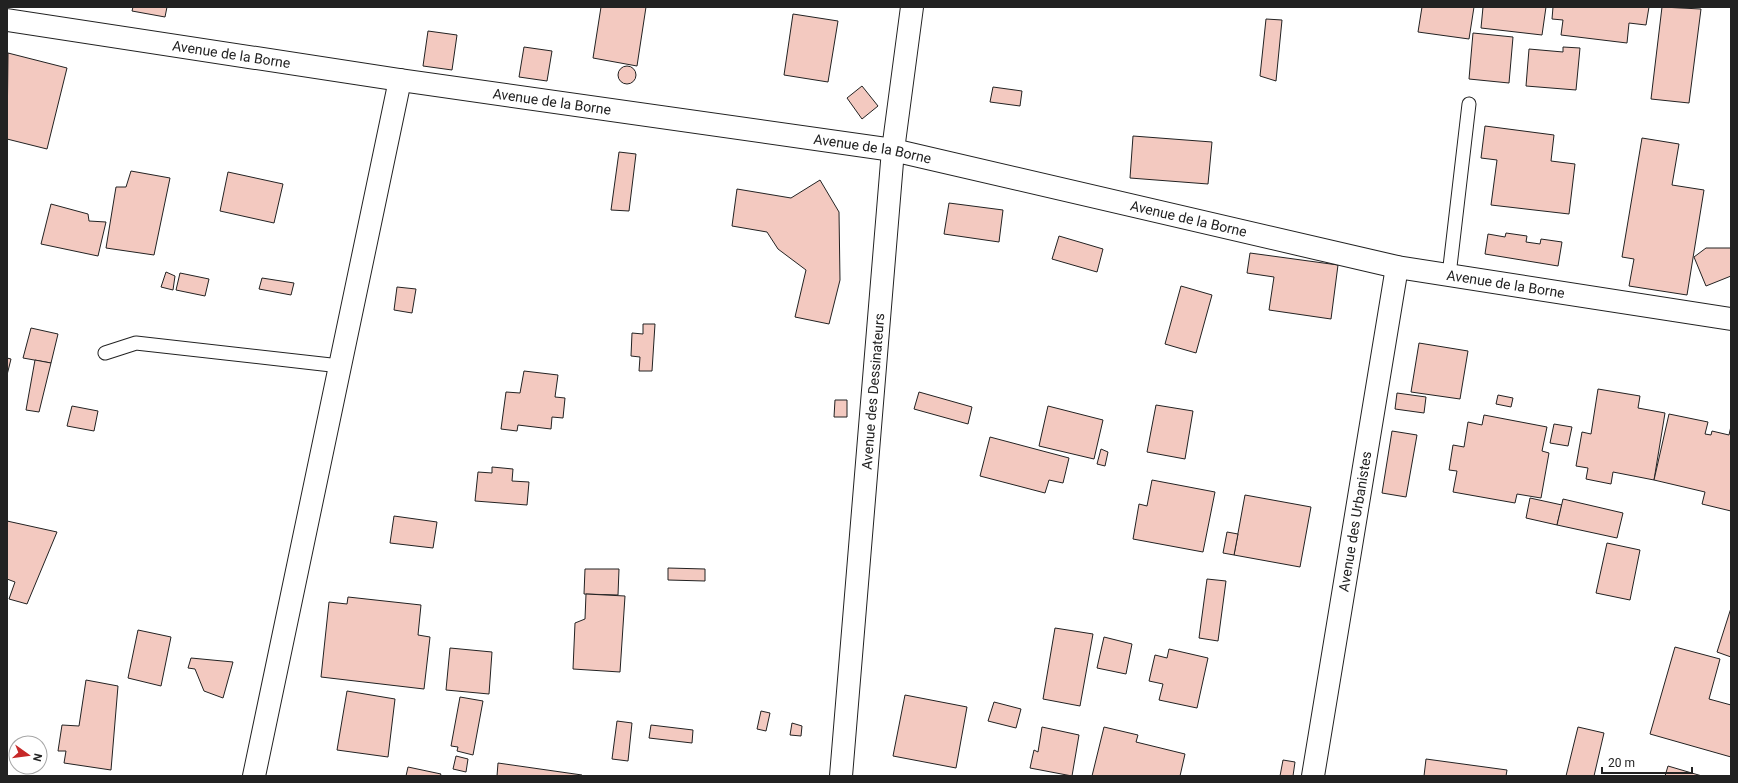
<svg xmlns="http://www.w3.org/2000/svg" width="1738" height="783" font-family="Roboto,sans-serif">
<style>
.building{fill:#f3c9c0;stroke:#222}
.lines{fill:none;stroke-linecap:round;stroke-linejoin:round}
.lane-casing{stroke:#222;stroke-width:15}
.street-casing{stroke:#222;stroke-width:24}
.lane{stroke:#fff;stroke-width:13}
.street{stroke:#fff;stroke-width:22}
.labels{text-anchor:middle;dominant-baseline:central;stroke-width:3;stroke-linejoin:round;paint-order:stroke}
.street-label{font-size:14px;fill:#222;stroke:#fff}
</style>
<rect width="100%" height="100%" fill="#fff"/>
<g class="building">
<path d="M133,7H167L165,17L132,11Z"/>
<path d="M601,7H646L637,66L593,58Z"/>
<path d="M1422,7H1474L1469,39L1418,32Z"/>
<path d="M1483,7H1546L1542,35L1481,28Z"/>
<path d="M1553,7H1649L1646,25L1629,23L1627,43L1561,35L1563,20L1552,19Z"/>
<path d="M1662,7L1701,9L1689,103L1651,99Z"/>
<path d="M793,14L838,21L828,82L784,75Z"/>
<path d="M1266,19L1282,20L1276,81L1260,76Z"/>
<path d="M428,31L457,35L452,70L423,66Z"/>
<path d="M1473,33L1513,37L1509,83L1469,79Z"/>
<path d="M524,47L552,51L547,81L519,77Z"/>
<path d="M1563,47L1580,48L1576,90L1526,86L1529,49L1563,52Z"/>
<path d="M8,53L67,68L47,149L7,139Z"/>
<circle cx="627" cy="75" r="9"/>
<path d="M862,86L878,106L862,119L847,98Z"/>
<path d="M993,87L1022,91L1020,106L990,102Z"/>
<path d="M1485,126L1554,135L1551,161L1575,164L1569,214L1491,205L1497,160L1481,158Z"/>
<path d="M1133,136L1212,142L1208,184L1130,178Z"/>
<path d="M1642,138L1679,144L1672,185L1704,190L1687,295L1629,286L1634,259L1622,257Z"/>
<path d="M619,152L636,154L629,211L611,210Z"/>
<path d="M131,171L170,178L154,255L106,248L116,187H126Z"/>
<path d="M228,172L283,184L274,223L220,211Z"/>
<path d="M820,180L839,212L840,280L829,324L795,317L806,270L778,249L767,232L732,226L737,189L791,198Z"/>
<path d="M949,203L1003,210L999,242L944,234Z"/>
<path d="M51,204L88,214L89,221L106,222L98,256L41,244Z"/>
<path d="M1506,233L1527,236L1526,242L1540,244L1541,239L1562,242L1558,266L1485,254L1488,234L1505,237Z"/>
<path d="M1059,236L1103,249L1097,272L1052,259Z"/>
<path d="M1706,248H1731V276L1706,286L1694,257Z"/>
<path d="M1250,253L1338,265L1331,319L1269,310L1274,277L1247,273Z"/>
<path d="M166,272L175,276L173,290L161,287Z"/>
<path d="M180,273L209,279L205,296L176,290Z"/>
<path d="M262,278L294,283L291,295L259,289Z"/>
<path d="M1181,286L1212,295L1196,353L1165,344Z"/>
<path d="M397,287L416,289L412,313L394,310Z"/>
<path d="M643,324H655L652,371H639L640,357L631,356L632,333L643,334Z"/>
<path d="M31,328L58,334L51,363L23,358Z"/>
<path d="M1419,343L1468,351L1460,399L1411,392Z"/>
<path d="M7,358L11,359L7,375Z"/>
<path d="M35,360L51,363L39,412L26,410Z"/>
<path d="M524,371L558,375L555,397L565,398L563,418L552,417L551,429L518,425L517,431L501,429L506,392L520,393Z"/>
<path d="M1598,389L1640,396L1638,408L1665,413L1654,480L1613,472L1611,484L1586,479L1588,468L1576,466L1582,432L1591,434Z"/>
<path d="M919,392L972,407L968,424L914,409Z"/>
<path d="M1397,393L1426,397L1424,413L1395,409Z"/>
<path d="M1498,395L1513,398L1511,407L1496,404Z"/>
<path d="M835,400H847V417H834Z"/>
<path d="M1156,405L1193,411L1185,459L1147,452Z"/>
<path d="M72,406L98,411L94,431L67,426Z"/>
<path d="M1048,406L1103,420L1094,459L1039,446Z"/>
<path d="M1669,414L1708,422L1705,434L1711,435L1712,431L1729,435L1731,426V511L1702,504L1705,492L1654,480Z"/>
<path d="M1484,415L1547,427L1542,451L1549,453L1541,498L1517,494L1515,503L1453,492L1457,471L1449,470L1453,445L1464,447L1468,422L1482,425Z"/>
<path d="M1554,424L1572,427L1568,446L1550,443Z"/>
<path d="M1392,431L1417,435L1406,497L1382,493Z"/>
<path d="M990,437L1069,458L1063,483L1049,480L1045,493L980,476Z"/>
<path d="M1101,449L1108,452L1105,466L1097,464Z"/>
<path d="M492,467L513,469L512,481L529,482L527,505L475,501L478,472L492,473Z"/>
<path d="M1152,480L1215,492L1203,552L1133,539L1139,504L1147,506Z"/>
<path d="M1245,495L1311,507L1300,567L1234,555Z"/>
<path d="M1530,498L1562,505L1557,525L1526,518Z"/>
<path d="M1563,499L1623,513L1617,538L1557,525Z"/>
<path d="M394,516L437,522L433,548L390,543Z"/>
<path d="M7,521L57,532L27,604L9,599L15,582L7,579Z"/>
<path d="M1227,532L1238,534L1234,555L1223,553Z"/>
<path d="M1607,543L1640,550L1630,600L1596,593Z"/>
<path d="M668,568L705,569V581L668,580Z"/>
<path d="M585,569H619L618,595L584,594Z"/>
<path d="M1207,579L1226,581L1218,641L1199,638Z"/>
<path d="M586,594L625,596L620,672L573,669L575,623L585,619Z"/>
<path d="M348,597L421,605L418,635L430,637L424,689L321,677L329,602L347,604Z"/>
<path d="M1731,608V657L1717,652Z"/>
<path d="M1055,628L1093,634L1080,706L1043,699Z"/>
<path d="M138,630L171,637L161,686L128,678Z"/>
<path d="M1104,637L1132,644L1126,674L1097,668Z"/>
<path d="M1675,647L1720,659L1709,699L1731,705V757L1650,734Z"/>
<path d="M450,648L492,652L489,694L446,690Z"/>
<path d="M1169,649L1208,658L1197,708L1159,700L1163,684L1149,681L1155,655L1167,658Z"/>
<path d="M191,658L233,662L223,698L204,691L195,669L188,668Z"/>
<path d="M86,680L118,686L111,770L64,763L66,751H58L62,725L79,726Z"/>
<path d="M347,691L395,699L388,757L337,750Z"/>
<path d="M905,695L967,707L956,768L893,756Z"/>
<path d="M460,697L483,701L473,755L457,751L458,747L451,746Z"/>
<path d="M994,702L1021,709L1016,728L988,721Z"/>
<path d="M761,711L770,713L766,731L757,729Z"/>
<path d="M617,721L632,723L628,761L612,759Z"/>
<path d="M792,723L802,726L801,736L790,735Z"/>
<path d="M651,725L693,730L692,743L649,738Z"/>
<path d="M1042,727L1079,735L1072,776L1030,768L1034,750L1038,752Z"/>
<path d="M1104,727L1138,735L1136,742L1185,754L1180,776H1092Z"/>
<path d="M1578,727L1604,733L1594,776H1566Z"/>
<path d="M456,756L468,759L466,772L453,769Z"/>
<path d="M1426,759L1507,770L1506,776H1424Z"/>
<path d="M1283,760L1295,762L1293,776H1280Z"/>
<path d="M498,763L582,775V776H497Z"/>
<path d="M1668,766L1702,776H1665Z"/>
<path d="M408,767L441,774L440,776H406Z"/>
</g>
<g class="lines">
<defs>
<g id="lane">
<path d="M1449,275L1469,104"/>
<path d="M105,353L136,343L340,366"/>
</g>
<g id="street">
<path id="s1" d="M7,20L400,80L893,150L1397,267L1731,319"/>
<path d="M254,776L400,80"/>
<path id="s2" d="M841,776L893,150L912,7"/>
<path id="s3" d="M1313,776L1397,267"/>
</g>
</defs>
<use href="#lane" class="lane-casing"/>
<use href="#street" class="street-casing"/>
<use href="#lane" class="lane"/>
<use href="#street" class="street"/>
</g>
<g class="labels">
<g class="street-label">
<text stroke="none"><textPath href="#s1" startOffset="227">Avenue de la Borne</textPath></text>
<text stroke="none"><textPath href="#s1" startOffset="551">Avenue de la Borne</textPath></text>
<text stroke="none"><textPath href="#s1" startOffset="875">Avenue de la Borne</textPath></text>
<text stroke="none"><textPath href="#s1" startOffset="1199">Avenue de la Borne</textPath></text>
<text stroke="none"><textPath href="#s1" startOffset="1523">Avenue de la Borne</textPath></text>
<text stroke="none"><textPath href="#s2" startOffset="386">Avenue des Dessinateurs</textPath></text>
<text stroke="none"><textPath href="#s3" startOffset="258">Avenue des Urbanistes</textPath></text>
</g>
</g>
<rect width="1738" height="783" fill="none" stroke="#222222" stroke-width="16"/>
<g transform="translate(28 755) rotate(104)"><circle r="19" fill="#ffffff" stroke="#a7a7a7"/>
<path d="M0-3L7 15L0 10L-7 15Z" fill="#c62828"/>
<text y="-6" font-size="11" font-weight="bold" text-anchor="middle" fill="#222222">N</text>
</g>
<path d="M1602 767v6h90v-6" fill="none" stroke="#222222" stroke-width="2"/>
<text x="1608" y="767" font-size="12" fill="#222222" stroke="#ffffff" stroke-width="3" paint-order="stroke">20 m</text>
</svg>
